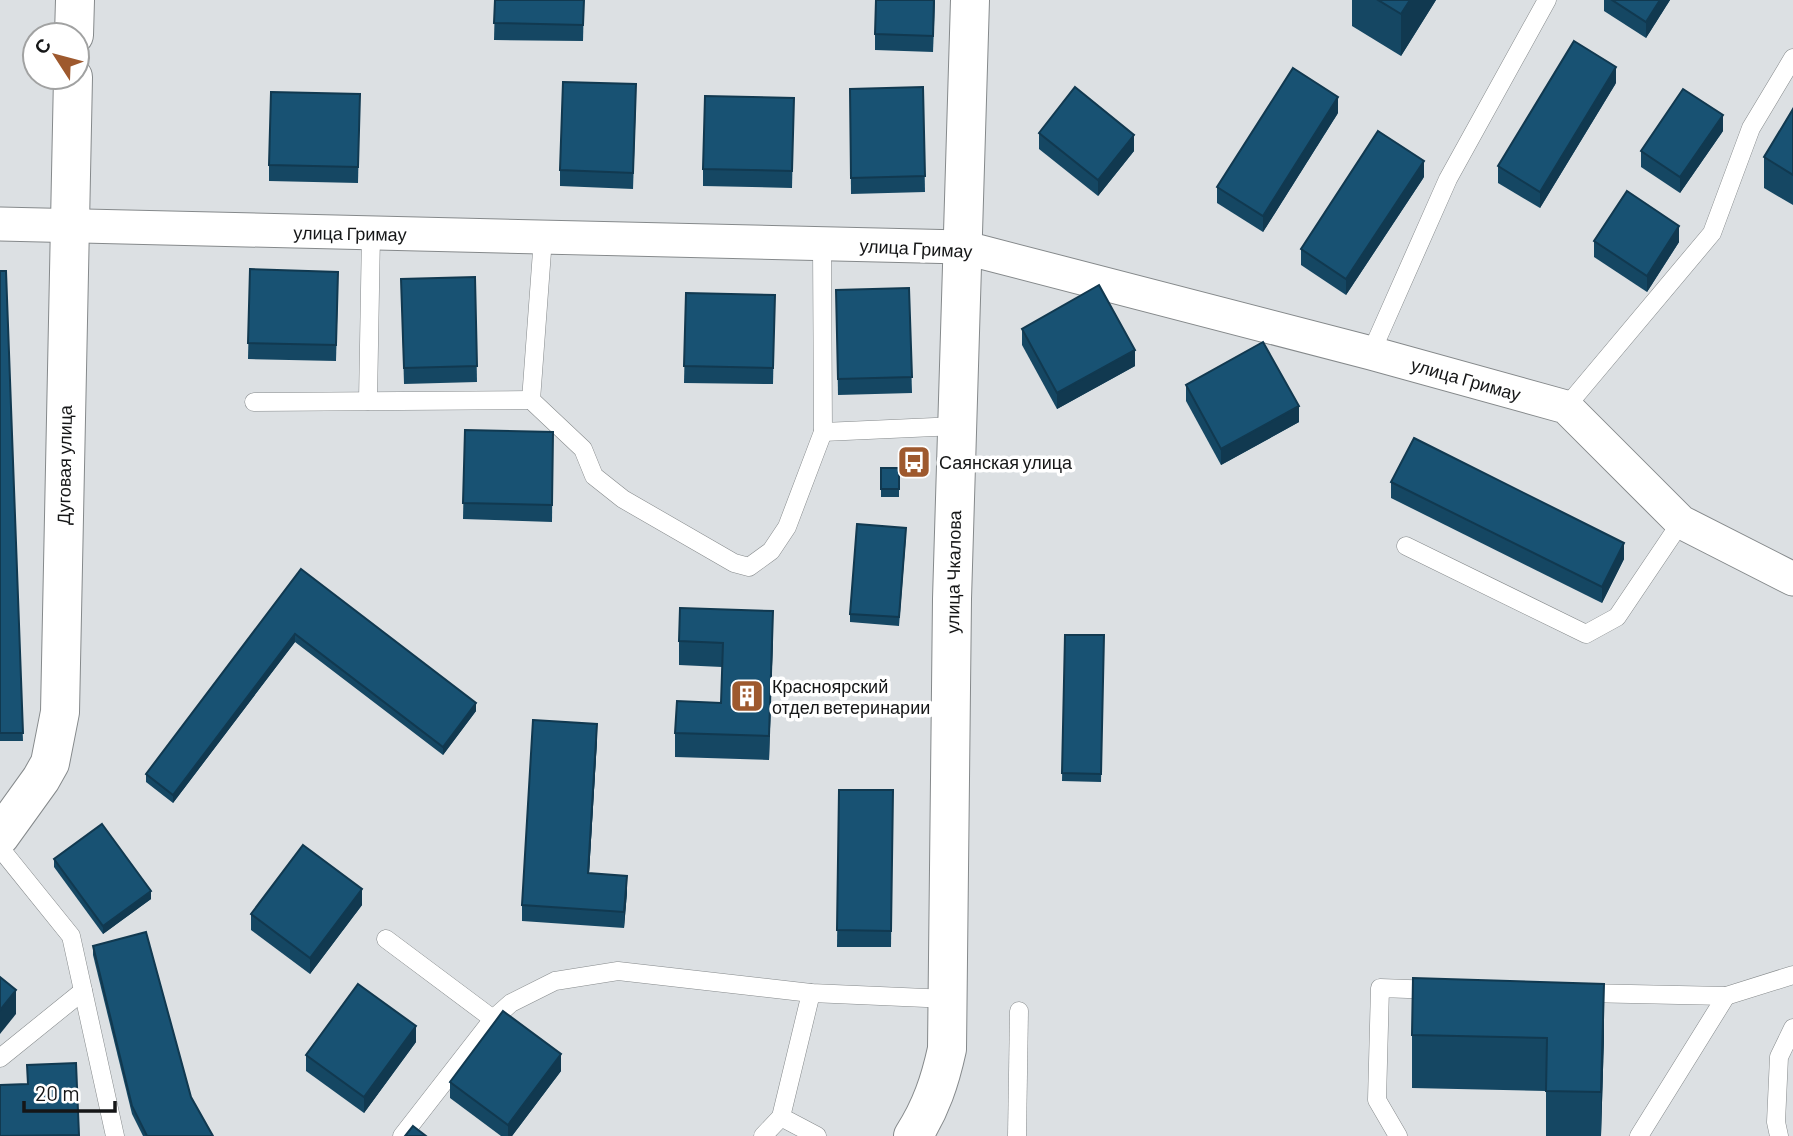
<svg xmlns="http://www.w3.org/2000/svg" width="1793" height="1136" font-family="Barlow,sans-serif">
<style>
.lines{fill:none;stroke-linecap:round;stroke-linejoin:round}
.lane-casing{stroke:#85898b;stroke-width:19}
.street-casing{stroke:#85898b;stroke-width:35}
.secondary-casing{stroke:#85898b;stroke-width:40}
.lane{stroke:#fff;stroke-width:18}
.street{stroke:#fff;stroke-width:33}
.secondary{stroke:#fff;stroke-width:38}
.wall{fill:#154763}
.shaded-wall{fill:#113950}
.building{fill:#185273;stroke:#113950;stroke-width:2}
.labels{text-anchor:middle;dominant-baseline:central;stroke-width:7;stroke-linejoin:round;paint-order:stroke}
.street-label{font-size:18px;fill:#151617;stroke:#fff}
.poi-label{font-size:18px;fill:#151617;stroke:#fff;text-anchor:start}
</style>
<rect width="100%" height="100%" fill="#dce0e3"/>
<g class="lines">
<defs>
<g id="lane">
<path d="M543,238L531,400L583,449L594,476L623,499L734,563L749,567L771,551L787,527L823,432L822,244"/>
<path d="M1371,353L1448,179L1547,0"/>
<path d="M368,401L371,234"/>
<path d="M254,402L531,400"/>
<path d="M1566,407L1712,233L1751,128L1793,58"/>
<path d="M823,432L957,426"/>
<path d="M1406,546L1586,634L1617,617L1681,522"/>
<path d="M0,848L71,936L115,1136"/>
<path d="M386,939L493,1019"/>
<path d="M811,993L781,1117L817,1136"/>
<path d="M1583,993L1726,996L1793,975"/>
<path d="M0,1058L83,991"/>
<path d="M402,1136L493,1019L511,1003L555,981L618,971L811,993L949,999"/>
<path d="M763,1136L781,1117"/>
<path d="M1017,1136L1019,1011"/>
<path d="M1398,1136L1377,1100L1380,988L1436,990"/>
<path d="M1639,1136L1726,996"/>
<path d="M1779,1136L1776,1122L1779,1057L1793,1028"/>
</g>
<path id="street" d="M0,224L962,247L1371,353L1566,407L1681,522L1793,579"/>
<g id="secondary">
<path d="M74,35L75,0"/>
<path d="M0,836L41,779L50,763L60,712L73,77"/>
<path d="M913,1136C931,1108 940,1081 947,1049L952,599L970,0"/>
</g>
</defs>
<use href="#lane" class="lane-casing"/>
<use href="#street" class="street-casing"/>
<use href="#secondary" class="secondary-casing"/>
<use href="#lane" class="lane"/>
<use href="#street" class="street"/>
<use href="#secondary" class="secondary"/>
</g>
<g class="wall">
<path d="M495,0H584L583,41L494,40Z"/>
<path d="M935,0L933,52L875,50V34Z"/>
<path d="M1352,0H1436L1401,56L1352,26Z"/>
<path d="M1604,0H1670L1646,38L1604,11Z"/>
<path d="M1616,83L1540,208L1498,183V166Z"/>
<path d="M923,87L925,192L851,194L850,89Z"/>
<path d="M360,94L358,183L269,181V165Z"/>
<path d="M794,98L792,188L703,186V169Z"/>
<path d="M636,101L633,189L560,186V170Z"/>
<path d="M1793,109V205L1764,188V157Z"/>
<path d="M1338,113L1263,232L1217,203V187Z"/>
<path d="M1723,131L1680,193L1641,167V151Z"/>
<path d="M1039,133L1134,151L1098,196L1039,149Z"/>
<path d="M1424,177L1346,295L1301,265V249Z"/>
<path d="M1594,241L1679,242L1647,292L1594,257Z"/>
<path d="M250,269L338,288L336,361L248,359Z"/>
<path d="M0,271H6L23,741H0Z"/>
<path d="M475,277L477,382L404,384L401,279Z"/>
<path d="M909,288L912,393L838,395L836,290Z"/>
<path d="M686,293L775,295L773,384L684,383Z"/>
<path d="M1022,329L1135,366L1057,409L1022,345Z"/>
<path d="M1186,385L1299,422L1221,465L1186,401Z"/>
<path d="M465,430L553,432L552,522L463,519Z"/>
<rect x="881" y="468" width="18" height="29"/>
<path d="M1391,482L1624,559L1602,603L1391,498Z"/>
<path d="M906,536L899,626L850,622V614Z"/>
<path d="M301,569L476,711L443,755L295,642L173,803L146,782V774Z"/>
<path d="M773,635L769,760L675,757V733L721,703L722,667L679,665V641Z"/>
<path d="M1065,635H1104L1101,782L1062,781Z"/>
<path d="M597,740L589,873L627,892L624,928L522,921V905Z"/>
<path d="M839,790H893L891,947H837Z"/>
<path d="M54,859L151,899L103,934L54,867Z"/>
<path d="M362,905L310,974L251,930V914Z"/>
<path d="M93,946L191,1097L213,1136H143L132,1114L93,955Z"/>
<path d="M1412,1035L1604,1036L1601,1136H1546V1091L1412,1088Z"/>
<path d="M416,1042L364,1113L306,1071V1055Z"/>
<path d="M561,1071L512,1136H501L450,1098V1082Z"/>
</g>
<g class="shaded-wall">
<path d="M1410,0H1436L1401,56V14Z"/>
<path d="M1660,0H1670L1646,38V22Z"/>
<path d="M1616,67V83L1540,208V192Z"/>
<path d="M1338,97V113L1263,232V216Z"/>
<path d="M1723,115V131L1680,193V177Z"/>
<path d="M1134,135V151L1098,196V180Z"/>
<path d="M1424,161V177L1346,295V279Z"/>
<path d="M1679,226V242L1647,292V276Z"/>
<path d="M1135,350V366L1057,409V393Z"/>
<path d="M1299,406V422L1221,465V449Z"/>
<path d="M1624,543V559L1602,603V587Z"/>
<path d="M773,611V635L769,760V736Z"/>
<path d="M295,634V642L173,803V795Z"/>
<path d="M476,703V711L443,755V747Z"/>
<path d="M597,724V740L588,890V873Z"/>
<path d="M627,876V892L624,928V912Z"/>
<path d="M362,889V905L310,974V958Z"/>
<path d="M151,891V899L103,934V926Z"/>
<path d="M1604,984V1036L1601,1136V1092Z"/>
<path d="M16,990V1014L0,1034V1010Z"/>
<path d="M416,1026V1042L364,1113V1097Z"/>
<path d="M561,1054V1071L512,1136H508V1125Z"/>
</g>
<g class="building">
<path d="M495,0H584L583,25L494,23Z"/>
<path d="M876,0H934L933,36L875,34Z"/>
<path d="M1378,0H1410L1401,14Z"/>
<path d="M1612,0H1660L1646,22Z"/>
<path d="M1574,41L1616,67L1540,192L1498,166Z"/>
<path d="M1293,68L1338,97L1263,216L1217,187Z"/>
<path d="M563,82L636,84L633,173L560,170Z"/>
<path d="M923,87L925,176L851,178L850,89Z"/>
<path d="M1075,87L1134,135L1098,180L1039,133Z"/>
<path d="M1683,89L1723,115L1680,177L1641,151Z"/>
<path d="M271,92L360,94L358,167L269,165Z"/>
<path d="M705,96L794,98L792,171L703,169Z"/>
<path d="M1793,109V175L1764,157Z"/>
<path d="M1378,131L1424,161L1346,279L1301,249Z"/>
<path d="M1627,191L1679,226L1647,276L1594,241Z"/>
<path d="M250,269L338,272L336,345L248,343Z"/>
<path d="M0,271H6L23,733H0Z"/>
<path d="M475,277L477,366L404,368L401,279Z"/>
<path d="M1099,285L1135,350L1057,393L1022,329Z"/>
<path d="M909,288L912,377L838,379L836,290Z"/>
<path d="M686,293L775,295L773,368L684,366Z"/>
<path d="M1263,342L1299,406L1221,449L1186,385Z"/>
<path d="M465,430L553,432L552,505L463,503Z"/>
<path d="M1414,438L1624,543L1602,587L1391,482Z"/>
<rect x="881" y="468" width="18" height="21"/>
<path d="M857,524L906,528L899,617L850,614Z"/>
<path d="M301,569L476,703L443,747L295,634L173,795L146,774Z"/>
<path d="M680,608L773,611L769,736L675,733L677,701L721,703L723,643L679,641Z"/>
<path d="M1065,635H1104L1101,774L1062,773Z"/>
<path d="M533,720L597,724L588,873L627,876L624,912L522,905Z"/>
<path d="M839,790H893L891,931L837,930Z"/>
<path d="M102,824L151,891L103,926L54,859Z"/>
<path d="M303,845L362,889L310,958L251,914Z"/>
<path d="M146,932L191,1097L213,1136H147L132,1106L93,946Z"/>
<path d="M0,977L16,990L0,1010Z"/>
<path d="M1413,978L1604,984L1601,1092L1546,1091L1547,1038L1412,1035Z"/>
<path d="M358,984L416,1026L364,1097L306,1055Z"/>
<path d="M503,1011L561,1054L508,1125L450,1082Z"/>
<path d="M76,1063L79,1135L0,1136V1085L28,1084L27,1065Z"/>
<path d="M413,1126L426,1136H405Z"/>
</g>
<defs>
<symbol id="bus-square" viewBox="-11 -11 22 22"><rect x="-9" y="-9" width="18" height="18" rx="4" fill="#9e592e" stroke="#fff"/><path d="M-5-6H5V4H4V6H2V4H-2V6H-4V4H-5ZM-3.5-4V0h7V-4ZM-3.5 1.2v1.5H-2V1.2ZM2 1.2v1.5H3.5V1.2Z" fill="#fff"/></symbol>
<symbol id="building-square" viewBox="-11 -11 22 22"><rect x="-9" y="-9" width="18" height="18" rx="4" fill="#9e592e" stroke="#fff"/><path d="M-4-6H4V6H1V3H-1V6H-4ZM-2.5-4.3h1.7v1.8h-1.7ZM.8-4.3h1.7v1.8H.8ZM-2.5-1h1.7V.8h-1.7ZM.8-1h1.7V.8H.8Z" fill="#fff"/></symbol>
</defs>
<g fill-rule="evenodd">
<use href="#bus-square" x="895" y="443" width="38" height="38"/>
<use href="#building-square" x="728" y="677" width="38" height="38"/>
</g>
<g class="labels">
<g class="street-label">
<text transform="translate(350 233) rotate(1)">улица Гримау</text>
<text transform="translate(916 248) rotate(3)">улица Гримау</text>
<text transform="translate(1466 379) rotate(16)">улица Гримау</text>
<text transform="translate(64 465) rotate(-89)">Дуговая улица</text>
<text transform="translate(953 572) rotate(-89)">улица Чкалова</text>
</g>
<g class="poi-label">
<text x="939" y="462">Саянская улица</text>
<text x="772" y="686">Красноярский<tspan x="772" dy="21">отдел ветеринарии</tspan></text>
</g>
</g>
<g transform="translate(56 56) rotate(306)"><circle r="33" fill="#ffffff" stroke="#a1a2a2" stroke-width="2"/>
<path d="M0-5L12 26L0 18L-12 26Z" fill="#9e592e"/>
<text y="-10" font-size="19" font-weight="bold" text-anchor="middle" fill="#151617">С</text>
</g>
<path d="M24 1101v10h91v-10" fill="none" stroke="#151617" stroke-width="3.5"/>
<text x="35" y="1101" font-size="21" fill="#151617" stroke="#ffffff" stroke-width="5" paint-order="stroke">20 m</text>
</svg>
